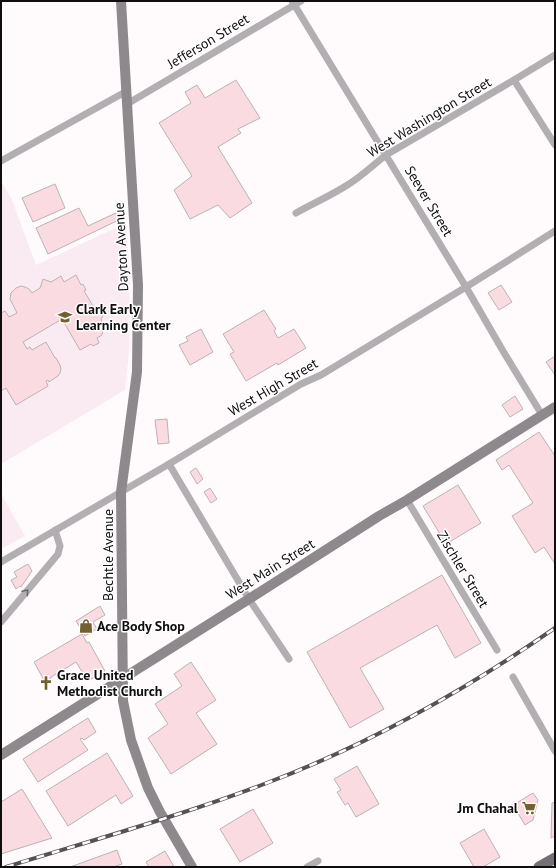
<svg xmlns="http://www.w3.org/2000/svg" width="556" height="868" font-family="'PT Sans',sans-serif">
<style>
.built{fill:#faebf3}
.building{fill:#f9dbe1;stroke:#bbb3b4}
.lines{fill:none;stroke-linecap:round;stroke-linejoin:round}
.street{stroke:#b1afb1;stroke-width:7}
.secondary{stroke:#8d898d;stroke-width:10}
.primary{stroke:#736f74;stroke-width:11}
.rail-casing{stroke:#545253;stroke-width:4}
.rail{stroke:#fff;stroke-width:2.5;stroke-dasharray:8;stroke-linecap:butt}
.oneway{stroke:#686668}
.labels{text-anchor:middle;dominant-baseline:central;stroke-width:3;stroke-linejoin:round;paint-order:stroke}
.street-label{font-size:14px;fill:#0f0d0e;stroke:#fff}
.poi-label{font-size:14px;font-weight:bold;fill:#0f0d0e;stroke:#fff;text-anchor:start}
</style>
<rect width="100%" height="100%" fill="#fffafc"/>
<g class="built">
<path d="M1,181L12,200L36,265L126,223L130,282L129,353L125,390L1,464Z"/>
<path d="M1,494L25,536L1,549Z"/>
</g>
<g class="building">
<path d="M236,80L260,118L238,129L241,133L218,147L252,203L230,218L218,205L190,219L174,190L192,176L159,123L191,103L185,92L197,85L205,98Z"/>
<path d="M55,184L65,208L33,222L22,198Z"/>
<path d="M79,208L88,226L120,211L125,217L48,254L36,228Z"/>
<path d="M76,275L81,285L83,284L86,290L84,291L95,309L104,312L101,320L104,325L102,335L97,338L99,343L93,346L91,344L80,350L62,319L23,342L27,349L30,347L32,350L46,342L55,358H56L60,365L61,369L60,373L58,376L49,382L48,380L46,381L48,386L16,405L6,388L1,391V313L5,311L9,317L17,313L10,299L11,293L16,288L21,286L25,287L29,289L32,293L40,288L43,279L51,282L61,276L64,282Z"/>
<path d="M501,285L512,302L499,310L488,293Z"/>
<path d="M264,310L276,329L274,331L278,338L294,329L306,348L278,365L277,363L246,381L230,354L234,352L223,334Z"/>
<path d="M201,329L213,352L190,365L179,345L188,341L186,337Z"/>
<path d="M555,356V375L546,362Z"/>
<path d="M515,396L523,409L510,417L502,405Z"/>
<path d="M167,419L169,443L158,444L155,420Z"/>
<path d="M539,432L555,456V564L544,547L535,553L512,516L533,503L509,465L502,470L496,460Z"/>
<path d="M196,468L203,479L197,484L190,472Z"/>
<path d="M458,485L481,523L446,544L423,506Z"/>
<path d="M210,488L217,499L211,503L204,492Z"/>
<path d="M28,564L32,571L21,587L20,586L16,589L11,580L17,577L14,572Z"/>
<path d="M442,575L481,643L455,658L437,625L360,668L384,709L350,728L307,652Z"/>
<path d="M100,606L105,615L93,622L97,629L85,636L76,621Z"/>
<path d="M82,634L87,643L89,642L105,671L88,681L76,662L51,677V678L45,682L34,662Z"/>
<path d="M191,662L216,700L196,713L217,744L171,774L148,738L168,724L155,704L182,686L174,674Z"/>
<path d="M88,718L96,732L84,740L82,738L80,739L88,750L38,782L23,759Z"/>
<path d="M107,753L133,796L121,804L116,795L68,826L46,791Z"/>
<path d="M357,766L379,804L356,817L348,803L345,805L337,792L341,790L334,779Z"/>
<path d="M22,789L52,838L1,854V802Z"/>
<path d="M533,793L538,800L533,820L525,825L513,805Z"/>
<path d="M555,802V836L551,838L552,803Z"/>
<path d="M253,809L273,843L240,862L220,829Z"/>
<path d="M484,829L500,857L483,867H474L460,843Z"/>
<path d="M117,850L122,864L113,867H70Z"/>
<path d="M165,851L174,867H149L146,862Z"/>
</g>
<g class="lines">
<g class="street">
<path d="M292,1L466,287L503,351L542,415"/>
<path d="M514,80L555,145"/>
<path d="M127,104L301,1"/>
<path d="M1,161L127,91"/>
<path d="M296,213C314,203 332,195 349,184C362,176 373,165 386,155L514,80L555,55"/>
<path d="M169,464L249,599L289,659"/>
<path d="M407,500L497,650"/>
<path d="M1,562L169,464L301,384L321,375L466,287L555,231"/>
<path d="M1,622L58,554L60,546L55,530"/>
<path d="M513,677L555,751"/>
<path d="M307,867L318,861"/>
</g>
<g class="secondary">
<path d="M121,1L129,137L138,285L137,372L121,492L123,701L131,740L148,788L160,812L192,867"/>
<path d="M1,755L249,599L379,516L407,500L555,407"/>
</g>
<path class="primary" d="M539,867L555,858"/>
<defs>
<path id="rail" d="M6,867C90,841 176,817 259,786C364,747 463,692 555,628"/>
</defs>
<use href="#rail" class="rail-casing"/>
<use href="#rail" class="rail"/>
</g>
<defs><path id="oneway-chevron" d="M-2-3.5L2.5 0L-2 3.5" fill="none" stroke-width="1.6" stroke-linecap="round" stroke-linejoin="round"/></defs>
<use class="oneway" href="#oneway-chevron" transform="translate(26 592) rotate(-50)"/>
<defs>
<symbol id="school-bare" viewBox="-9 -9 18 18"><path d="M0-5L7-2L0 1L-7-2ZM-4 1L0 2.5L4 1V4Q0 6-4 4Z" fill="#72602e" stroke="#fff" stroke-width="2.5" paint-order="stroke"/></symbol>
<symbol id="shop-bare" viewBox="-9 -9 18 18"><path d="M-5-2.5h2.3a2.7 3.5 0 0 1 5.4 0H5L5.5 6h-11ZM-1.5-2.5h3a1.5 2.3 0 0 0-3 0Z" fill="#72602e" stroke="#fff" stroke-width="2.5" paint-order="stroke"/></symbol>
<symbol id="church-bare" viewBox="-9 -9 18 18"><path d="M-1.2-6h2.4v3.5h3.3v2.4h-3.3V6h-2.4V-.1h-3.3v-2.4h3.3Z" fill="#72602e" stroke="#fff" stroke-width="2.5" paint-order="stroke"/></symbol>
<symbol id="supermarket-bare" viewBox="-9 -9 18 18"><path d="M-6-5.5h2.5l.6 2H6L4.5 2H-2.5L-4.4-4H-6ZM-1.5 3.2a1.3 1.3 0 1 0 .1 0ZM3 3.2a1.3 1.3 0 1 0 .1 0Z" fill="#72602e" stroke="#fff" stroke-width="2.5" paint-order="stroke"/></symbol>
</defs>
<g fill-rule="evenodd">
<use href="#school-bare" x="55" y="307" width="20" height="20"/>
<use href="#shop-bare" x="76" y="616" width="20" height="20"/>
<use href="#church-bare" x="36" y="673" width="20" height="20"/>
<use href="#supermarket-bare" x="519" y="798" width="20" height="20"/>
</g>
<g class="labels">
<g class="street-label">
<text transform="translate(208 41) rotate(-31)">Jefferson Street</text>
<text transform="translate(429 117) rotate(-31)">West Washington Street</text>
<text transform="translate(429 201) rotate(59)">Seever Street</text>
<text transform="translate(121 247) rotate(-93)">Dayton Avenue</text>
<text transform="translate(273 387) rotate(-30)">West High Street</text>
<text transform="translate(108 555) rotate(-90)">Bechtle Avenue</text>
<text transform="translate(270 569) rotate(-32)">West Main Street</text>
<text transform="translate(463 569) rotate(59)">Zischler Street</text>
</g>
<g class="poi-label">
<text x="76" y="309">Clark Early<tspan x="76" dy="16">Learning Center</tspan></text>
<text x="97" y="626">Ace Body Shop</text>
<text x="57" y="675">Grace United<tspan x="57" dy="16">Methodist Church</tspan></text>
<text x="518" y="808" text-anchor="end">Jm Chahal</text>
</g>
</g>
<rect width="556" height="868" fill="none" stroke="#0f0d0e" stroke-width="4"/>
</svg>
